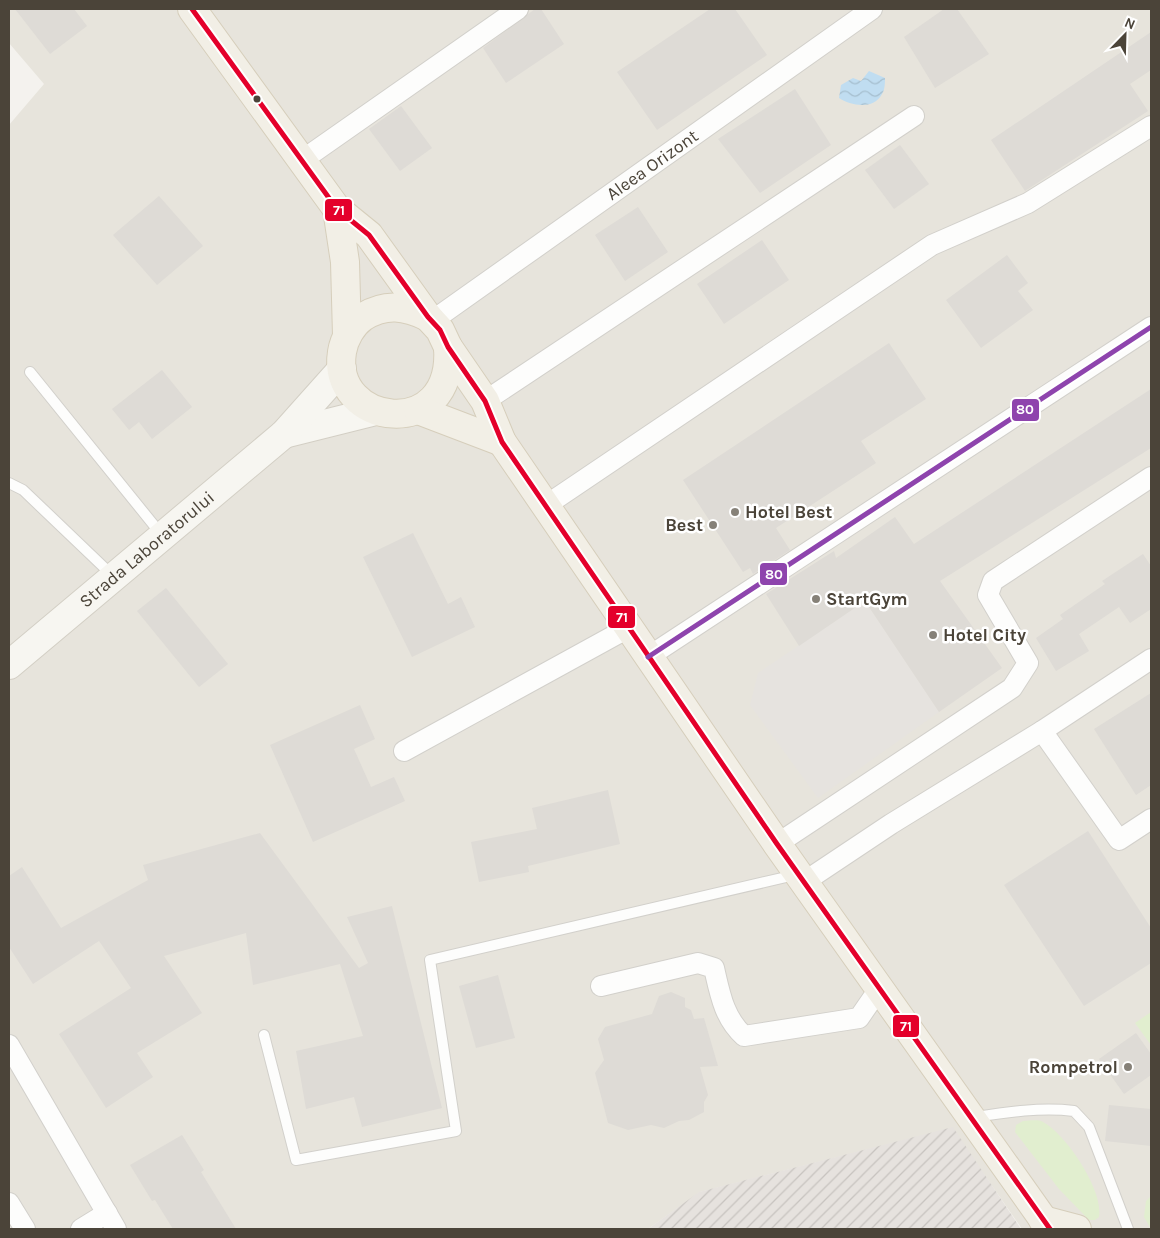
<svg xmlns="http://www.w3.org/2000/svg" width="1160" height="1238" font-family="Karla,sans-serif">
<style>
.residential{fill:#e7e4dc}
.industrial{fill:url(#industrial-furrows)}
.green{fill:#e1eecf}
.parking{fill:#e6e3df}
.water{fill:url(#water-waves)}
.building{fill:#dedbd6}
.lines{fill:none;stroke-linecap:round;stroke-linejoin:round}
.lane-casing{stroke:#d2d0cb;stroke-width:12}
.street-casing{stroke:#d2d0cb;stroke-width:22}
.secondary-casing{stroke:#d3cfc5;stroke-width:30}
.primary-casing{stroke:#d6cebb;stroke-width:30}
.lane{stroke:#fdfdfc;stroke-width:10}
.street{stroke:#fdfdfc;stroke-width:20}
.secondary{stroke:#f7f6f1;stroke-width:28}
.primary{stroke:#f2efe6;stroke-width:28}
.bus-1-casing{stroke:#fff;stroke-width:9}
.bus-2-casing{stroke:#fff;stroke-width:9}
.bus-1{stroke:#e4002b;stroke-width:5}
.bus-2{stroke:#8e44ad;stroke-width:5}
.bus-dot{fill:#4b4439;stroke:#fff;stroke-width:2}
.poi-dot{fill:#868178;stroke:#fff;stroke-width:2}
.labels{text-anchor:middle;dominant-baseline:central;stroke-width:5;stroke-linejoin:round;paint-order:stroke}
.street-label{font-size:18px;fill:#4b4439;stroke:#fff}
.poi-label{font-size:18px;font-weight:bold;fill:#4b4439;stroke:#fff;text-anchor:start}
.line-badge{stroke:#fff;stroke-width:2}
.badge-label{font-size:14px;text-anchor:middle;font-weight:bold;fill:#fff}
</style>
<defs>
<pattern id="industrial-furrows" width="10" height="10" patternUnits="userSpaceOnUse" patternTransform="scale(1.25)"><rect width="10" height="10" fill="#e6e2de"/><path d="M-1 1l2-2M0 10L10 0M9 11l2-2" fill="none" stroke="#c7c3bf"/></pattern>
<pattern id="water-waves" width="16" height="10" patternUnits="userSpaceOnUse" patternTransform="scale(1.25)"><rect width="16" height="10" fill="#c0ddf1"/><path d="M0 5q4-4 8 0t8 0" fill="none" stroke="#a6bfcf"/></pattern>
</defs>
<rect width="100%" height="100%" fill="#f4f2ee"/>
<path class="residential" d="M9,9H1151V1229H1022L952,1128L700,1192L648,1229H9V125L44,84L9,43Z"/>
<path class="industrial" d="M953,1127L1021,1229H648L699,1192Z"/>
<g class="green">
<path d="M1151,1012V1045L1135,1023Z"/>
<path d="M1023,1121C1029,1121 1038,1119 1043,1122C1066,1134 1104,1191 1099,1217L1095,1220H1089L1059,1189L1015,1132L1016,1125Z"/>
<path d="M1151,1196V1229L1144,1217L1146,1201Z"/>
</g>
<path class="parking" d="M865,601L939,712L818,798L750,705L758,673Z"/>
<path class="water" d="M869,71L885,78C885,82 885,90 882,94C874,110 851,106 839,98L841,85L853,78L861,81Z"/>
<g class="building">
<path d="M15,9H74L87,26L50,54Z"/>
<path d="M535,9H541L564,44L506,83L483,48Z"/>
<path d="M710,9H735L767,55L657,130L617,72Z"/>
<path d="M944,9H957L989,54L935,88L904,37Z"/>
<path d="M1151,32V70L1130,84L1148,111L1025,191L991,140Z"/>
<path d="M795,89L831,145L760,193L718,139Z"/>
<path d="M401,106L432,148L400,171L369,129Z"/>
<path d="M900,145L929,184L894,209L865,170Z"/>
<path d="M159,196L203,246L157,285L113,235Z"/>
<path d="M638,207L668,252L625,281L595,235Z"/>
<path d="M762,240L789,280L724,324L697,284Z"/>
<path d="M1007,255L1028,283L1018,291L1033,310L981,348L946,300Z"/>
<path d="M889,343L926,399L861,441L876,463L776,528L790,550L753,574L750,568L743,572L683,480Z"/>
<path d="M162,370L192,407L152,439L139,422L129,430L112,409Z"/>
<path d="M1151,389V448L940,581L1002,668L939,712L865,601L799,646L766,594L834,551L836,558L895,517L914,544Z"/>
<path d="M413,533L448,604L461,597L475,627L412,657L363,557Z"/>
<path d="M1143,554L1151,566V609L1130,623L1119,607L1079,634L1089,651L1056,671L1036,638L1063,619L1060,615L1105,584L1102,581Z"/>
<path d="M166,588L228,664L199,687L137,611Z"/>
<path d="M1151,693V785L1136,795L1094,729Z"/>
<path d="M360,705L375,739L354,749L371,787L394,777L405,801L313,842L270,745Z"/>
<path d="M608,790L620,844L528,866L529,872L479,882L471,842L537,829L532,808Z"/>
<path d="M1088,831L1151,928V963L1084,1006L1004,885Z"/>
<path d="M260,833L359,968L368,963L347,917L392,906L442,1108L362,1127L354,1097L306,1109L296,1051L363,1036L340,964L253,985L246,933L164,956L202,1013L137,1053L153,1077L106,1108L59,1034L131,988L99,941L33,984L9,947V876L22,867L61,928L148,880L143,865Z"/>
<path d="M498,975L515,1038L476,1048L459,986Z"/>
<path d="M671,992L685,998V1007L691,1010L694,1019L704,1018L718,1066L700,1067L708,1095L704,1102V1112L689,1120L679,1121L664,1128L651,1125L628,1130L608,1123L595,1073L604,1060L598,1039L605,1027L652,1014L659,996Z"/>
<path d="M1136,1033L1151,1054V1075L1124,1094L1099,1059Z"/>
<path d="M1109,1105L1151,1109V1146L1105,1141Z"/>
<path d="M182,1135L204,1170L201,1172L236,1229H173L155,1200L152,1201L130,1165Z"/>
</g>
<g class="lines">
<defs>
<g id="lane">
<path d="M30,372L161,534"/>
<path d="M9,483L23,490L113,576"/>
<path d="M264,1035L296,1160L456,1131L430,960L795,875"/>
<path d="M975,1117C1008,1112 1041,1107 1074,1111L1089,1127L1128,1229"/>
</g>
<g id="street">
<path d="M301,161L518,9"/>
<path id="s1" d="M432,321L872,9"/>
<path d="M485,401L914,116"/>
<path d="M545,506L932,245L1028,203L1151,126"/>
<path d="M648,657L1151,327"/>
<path d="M1042,731L1151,659"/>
<path d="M404,751L628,628"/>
<path d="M777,844L1012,688L1028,663L988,595L993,581L1151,477"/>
<path d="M804,882L891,824L1042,731L1119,840L1151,819"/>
<path d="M601,986L698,963L714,968C720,994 724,1018 744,1036L859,1018L879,989"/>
<path d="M9,1045L116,1229"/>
<path d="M9,1203L25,1229"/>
<path d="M81,1229L107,1213"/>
</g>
<g id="secondary">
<path d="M284,434L376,411"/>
<path id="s2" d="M9,665L284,434L342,369"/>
</g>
<g id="primary">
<path d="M192,9L337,209L369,235L428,317L440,330L448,347L485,401L502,442L777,844L1050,1229"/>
<path d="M337,209L345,262L347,335"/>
<path d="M428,317C405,306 386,303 363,317C352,325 344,339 342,352C330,426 455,444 448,347"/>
<path d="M418,410L502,442"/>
<path d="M1043,1220L1077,1229"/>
</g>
</defs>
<use href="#lane" class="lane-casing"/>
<use href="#street" class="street-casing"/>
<use href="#secondary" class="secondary-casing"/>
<use href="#primary" class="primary-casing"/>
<use href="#lane" class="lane"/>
<use href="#street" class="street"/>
<use href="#secondary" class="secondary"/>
<use href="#primary" class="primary"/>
<defs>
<path id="bus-1" d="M192,9L337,209L369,235L428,317L440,330L448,347L485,401L502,442L777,844L1050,1229"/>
<path id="bus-2" d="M648,657L1151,327"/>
</defs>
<use href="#bus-1" class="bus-1-casing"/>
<use href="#bus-2" class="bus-2-casing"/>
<use href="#bus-1" class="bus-1"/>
<use href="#bus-2" class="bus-2"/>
</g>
<circle class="bus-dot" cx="257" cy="99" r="4.5"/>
<g class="poi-dot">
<circle cx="735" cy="512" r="5"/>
<circle cx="713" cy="525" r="5"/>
<circle cx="816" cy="599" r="5"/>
<circle cx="933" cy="635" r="5"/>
<circle cx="1128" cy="1067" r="5"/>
</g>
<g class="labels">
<g class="street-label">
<text stroke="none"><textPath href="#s1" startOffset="270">Aleea Orizont</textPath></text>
<text stroke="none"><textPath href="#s2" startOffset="180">Strada Laboratorului</textPath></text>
</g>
<g class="poi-label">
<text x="745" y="512">Hotel Best</text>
<text x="703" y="525" text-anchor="end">Best</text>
<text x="826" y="599">StartGym</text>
<text x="943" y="635">Hotel City</text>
<text x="1118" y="1067" text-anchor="end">Rompetrol</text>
</g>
</g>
<g class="line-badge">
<rect x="324" y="198" width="29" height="24" rx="5" fill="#e4002b"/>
<rect x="1011" y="398" width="29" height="24" rx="5" fill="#8e44ad"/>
<rect x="759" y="562" width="29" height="24" rx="5" fill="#8e44ad"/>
<rect x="607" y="605" width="29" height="24" rx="5" fill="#e4002b"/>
<rect x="892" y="1014" width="28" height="24" rx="5" fill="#e4002b"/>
</g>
<g class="badge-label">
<text x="339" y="215">71</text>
<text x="1025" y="414">80</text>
<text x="774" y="579">80</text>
<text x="622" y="622">71</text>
<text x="906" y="1031">71</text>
</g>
<rect width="1160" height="1238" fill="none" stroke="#4b4439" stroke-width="20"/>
<g transform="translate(1125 35) rotate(23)" stroke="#ffffff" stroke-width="4" paint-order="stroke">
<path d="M0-4L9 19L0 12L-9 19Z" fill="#4b4439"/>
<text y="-8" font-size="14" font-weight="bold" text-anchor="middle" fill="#4b4439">N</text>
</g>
</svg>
